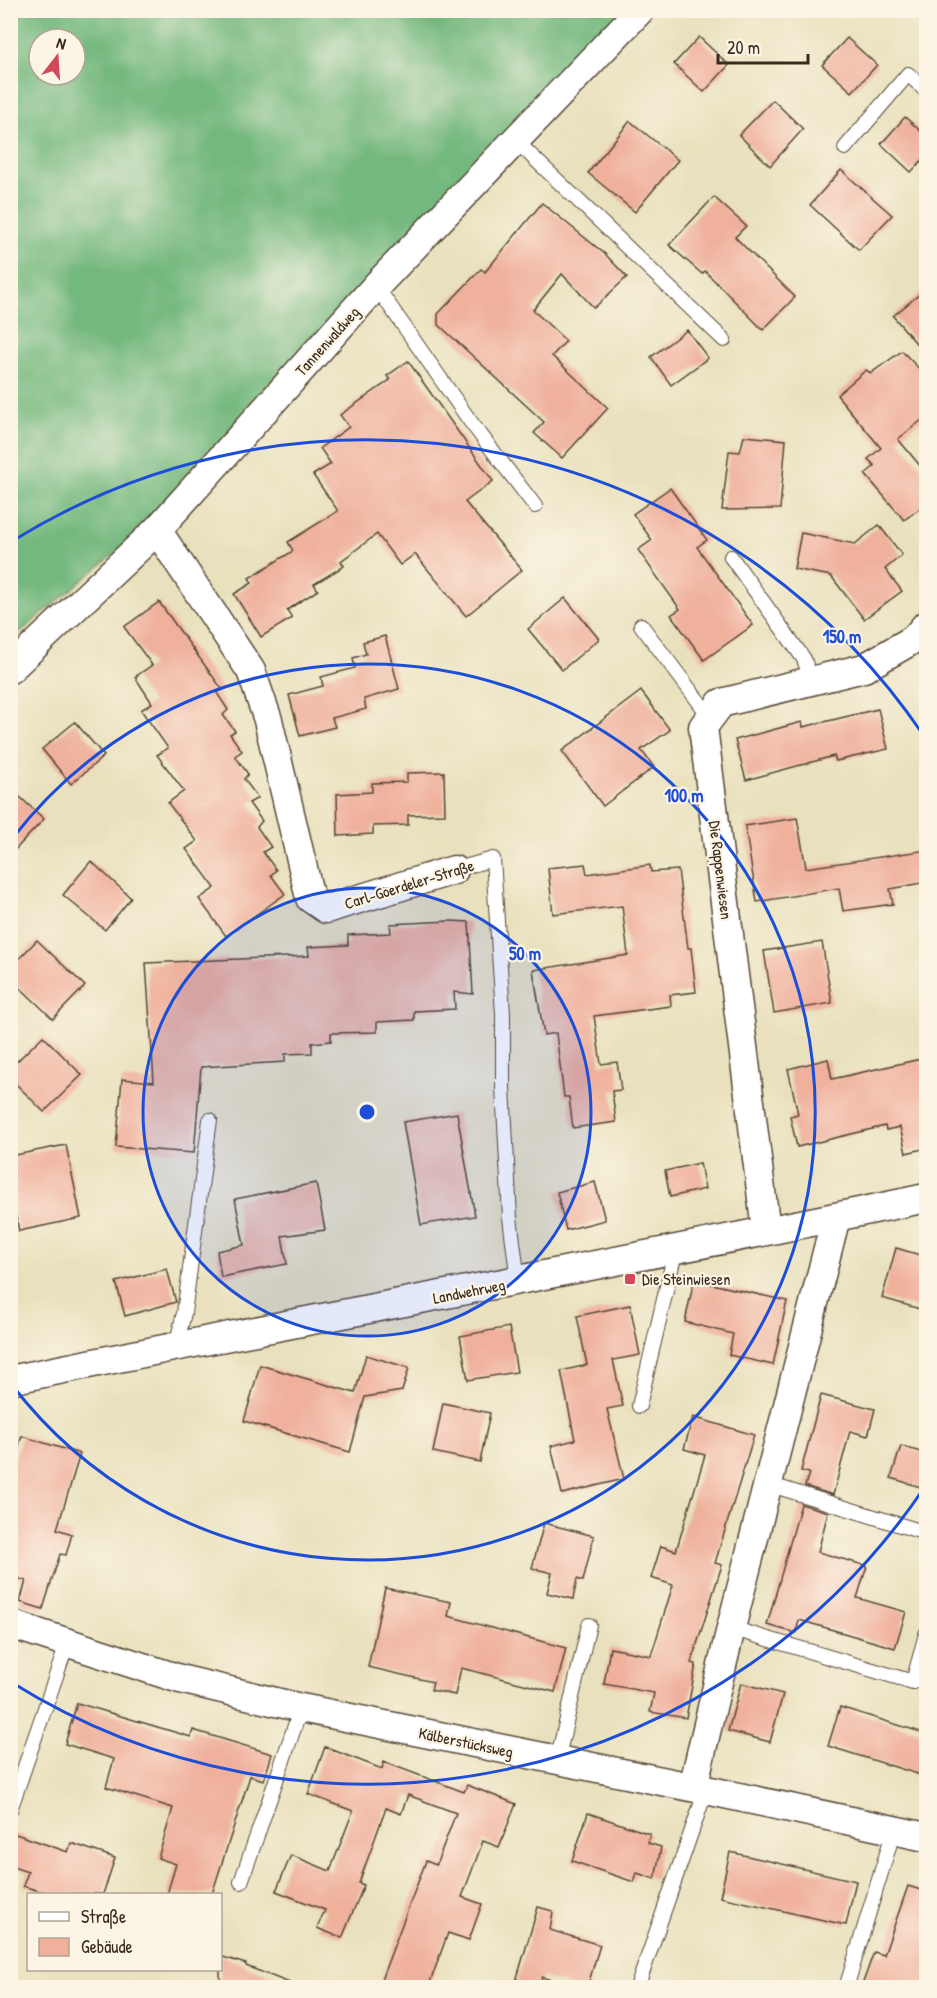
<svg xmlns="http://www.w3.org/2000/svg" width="937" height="1998" font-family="'Patrick Hand',sans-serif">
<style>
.forest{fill:#73b87e;stroke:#57714e;stroke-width:1.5;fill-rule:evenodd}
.building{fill:#efb09c}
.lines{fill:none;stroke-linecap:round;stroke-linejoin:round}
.service-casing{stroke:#554536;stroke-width:16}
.minor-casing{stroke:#554536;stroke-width:31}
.service{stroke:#fff;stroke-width:14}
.minor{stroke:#fff;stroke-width:28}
.ring{fill:none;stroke:#1d4ed8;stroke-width:3}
.poi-dot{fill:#d1495b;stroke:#fcf5e5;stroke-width:2}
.labels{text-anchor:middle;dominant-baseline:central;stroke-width:4.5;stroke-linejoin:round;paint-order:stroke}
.street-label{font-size:16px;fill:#3b2a1e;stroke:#fcf5e5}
.poi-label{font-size:16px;fill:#3b2a1e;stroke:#fcf5e5;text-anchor:start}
.centre{fill:#1d4ed8;stroke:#fcf5e5;stroke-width:3}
.ring-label{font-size:18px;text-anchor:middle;font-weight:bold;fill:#1d4ed8;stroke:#fcf5e5;stroke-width:4.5;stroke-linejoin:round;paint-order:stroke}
</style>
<rect width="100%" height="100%" fill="#fcf5e5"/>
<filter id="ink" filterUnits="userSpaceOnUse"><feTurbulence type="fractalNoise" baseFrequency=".0167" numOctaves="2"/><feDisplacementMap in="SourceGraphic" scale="12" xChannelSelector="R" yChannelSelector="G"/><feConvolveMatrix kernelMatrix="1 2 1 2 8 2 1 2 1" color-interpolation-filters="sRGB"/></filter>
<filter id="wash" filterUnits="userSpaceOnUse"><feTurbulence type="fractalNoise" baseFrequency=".008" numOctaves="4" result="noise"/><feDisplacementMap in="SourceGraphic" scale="24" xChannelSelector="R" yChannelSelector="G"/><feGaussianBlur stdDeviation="1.35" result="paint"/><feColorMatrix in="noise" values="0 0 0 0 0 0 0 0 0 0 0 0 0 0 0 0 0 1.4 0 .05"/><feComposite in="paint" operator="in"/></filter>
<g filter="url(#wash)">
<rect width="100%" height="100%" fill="#e9e1bd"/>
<path class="forest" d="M24,11H622L130,541L11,640L10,26ZM39,39H75V75H39Z"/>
<g id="blocks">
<g class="building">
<path d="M699,37L729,65L704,92L674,64Z"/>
<path d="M847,38L877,65L852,92L822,65Z"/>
<path d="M773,100L803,129L770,166L739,135Z"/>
<path d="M905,117L927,137V155L911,172L881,144Z"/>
<path d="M630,121L678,160L635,212L588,173Z"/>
<path d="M841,170L892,215L859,250L810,205Z"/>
<path d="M714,197L746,226L735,237L795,297L763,330L705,271L702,274L669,245Z"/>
<path d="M542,203L605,254L627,277L594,308L562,274L533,310L566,341L552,356L608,408L562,458L534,433L544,422L438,324V314L481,269L485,272Z"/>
<path d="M927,288V356L893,316Z"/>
<path d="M687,330L708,358L671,385L651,357Z"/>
<path d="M902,351L927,377V416L898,439L927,474V503L904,520L865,474L875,466L868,459L881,448L837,395L866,370L871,373Z"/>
<path d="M408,361L493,481L465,502L522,570L466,616L415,554L400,565L377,534L341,561L344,566L314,584L318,590L287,610L292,618L261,637L234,594L252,583L249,578L293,551L288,542L338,511L313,475L331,464L320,448L349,427L340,415L390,380L387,376Z"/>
<path d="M744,436L786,440L780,509L722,510L729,451L740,452Z"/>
<path d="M670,488L707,540L697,547L753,625L704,660L671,615L680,609L638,550L652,540L633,514Z"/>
<path d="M879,525L902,555L885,569L902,591L864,619L831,576L794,569L801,533L855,544Z"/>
<path d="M565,598L599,639L562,670L528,629Z"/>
<path d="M159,602L222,689L217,693L228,710L223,715L235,731L230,734L242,751L235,756L248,774L244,779L258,798L249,803L262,821L257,827L271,847L263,852L276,870L271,875L285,894L226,936L199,899L215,888L186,849L197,841L168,803L184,791L157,755L168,748L141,710L152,703L135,677L152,665L124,627Z"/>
<path d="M385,636L399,689L364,699L366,709L332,718L335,727L300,736L289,695L323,686L321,677L355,668L353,658L366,654L363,642Z"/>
<path d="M641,691L670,730L641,750L654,767L603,806L562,751Z"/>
<path d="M878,709L888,749L836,761L834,756L746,780L735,740L802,722L803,727Z"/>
<path d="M75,722L104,756L71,784L42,749Z"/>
<path d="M444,772L445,814L408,815V825L373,826V834L338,836L337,794L372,792V783L407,782V773Z"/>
<path d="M10,788L44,819L10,855Z"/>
<path d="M797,818L806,868L927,850V882L890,889L893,904L843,911L839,888L757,902L745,826Z"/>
<path d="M91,861L131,898L105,930L63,895Z"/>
<path d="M585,864L587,874L650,865L651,872L678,870L688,948H691L696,992L670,995L671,1006L594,1016L601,1064L617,1062L621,1090L612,1091L616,1122L573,1128L569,1097H564L556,1033L544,1035L533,970L628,955L622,906L553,914L548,868Z"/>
<path d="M450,921L469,922L473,994L454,992L455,1009L414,1011V1020L377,1022V1032L331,1033V1041L312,1043V1053L285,1054V1062L201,1067L194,1153L116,1147L122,1079L154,1082L146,963L309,956L308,947L348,945V935L391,933L390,924Z"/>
<path d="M37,940L85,986L53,1019L10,978V968Z"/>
<path d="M822,942L832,1003L774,1013L764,951Z"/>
<path d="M43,1036L82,1075L44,1112L10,1078V1068Z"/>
<path d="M828,1059L832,1079L921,1059L927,1083V1148L906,1153L900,1127L886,1130L885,1126L797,1147L790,1116L798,1114L788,1069Z"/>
<path d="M457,1113L475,1216L421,1225L403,1122Z"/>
<path d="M66,1145L81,1218L19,1231L10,1188V1156Z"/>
<path d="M700,1163L705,1189L670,1197L665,1171Z"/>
<path d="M595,1182L605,1220L566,1230L557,1192Z"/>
<path d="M316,1183L325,1230L282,1236L287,1264L221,1277L217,1251L244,1245L235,1199Z"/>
<path d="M896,1248L927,1257V1311L882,1298Z"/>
<path d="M167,1269L176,1302L125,1316L116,1282Z"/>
<path d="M694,1280L787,1301L773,1365L729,1355L733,1334L685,1322Z"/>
<path d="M630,1305L640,1355L613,1360L623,1406L607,1409L624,1479L562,1494L551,1446L575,1440L561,1371L587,1365L577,1316Z"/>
<path d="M509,1327L517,1372L468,1380L460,1336Z"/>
<path d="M366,1355L409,1368L402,1391L365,1397L350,1452L244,1421L260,1365L355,1393Z"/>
<path d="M821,1395L875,1409L868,1436L850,1431L833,1495L805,1486L809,1473L801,1471Z"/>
<path d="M443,1403L490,1413L480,1462L433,1452Z"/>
<path d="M693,1417L754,1435L715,1563L722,1565L691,1663L696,1664L686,1718L650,1712L654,1693L604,1684L610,1648L651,1656L673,1585L651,1578L661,1546L676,1551L705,1455L684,1449Z"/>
<path d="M22,1436L80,1454L57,1529L72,1534L66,1555L60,1554L43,1609L20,1602L26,1581L10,1576V1472Z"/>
<path d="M901,1446L927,1454V1489L891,1478Z"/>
<path d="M801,1504L828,1512L818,1552L867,1566L857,1598L906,1612L895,1648L799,1620L796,1633L767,1625Z"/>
<path d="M544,1523L594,1536L583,1581L577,1579L573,1599L547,1593L552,1573L532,1568Z"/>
<path d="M385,1588L451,1602L448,1616L566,1648L555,1692L461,1668L455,1695L431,1690L433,1682L368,1667Z"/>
<path d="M741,1683L783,1694L770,1742L728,1731Z"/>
<path d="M77,1703L191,1737L193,1730L272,1754L264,1780L250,1776L212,1894H167L176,1864L158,1858L173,1808L106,1787L114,1759L65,1744Z"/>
<path d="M840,1707L927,1734V1777L828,1746Z"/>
<path d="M325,1747L382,1769L384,1762L464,1792L467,1785L516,1804L499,1847L483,1841L462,1897L482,1904L469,1940L448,1933L428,1988H378L426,1861L436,1865L456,1813L408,1795L401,1814L386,1808L359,1883L364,1885L342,1938L317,1928L325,1910L276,1891L291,1855L330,1871L353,1811L308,1794Z"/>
<path d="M588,1813L650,1834L648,1843L661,1847L655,1879L637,1873L634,1882L572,1861Z"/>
<path d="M10,1832L68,1852L71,1843L115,1858L103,1894H49L23,1886L28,1872L10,1866Z"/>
<path d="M730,1852L856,1881L846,1925L720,1897Z"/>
<path d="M908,1886L927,1892V1988H861L874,1952L884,1955Z"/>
<path d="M538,1907L553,1911L550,1930L600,1945L587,1988H575L542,1977L540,1988H514Z"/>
<path d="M220,1956L246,1964V1966L295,1985V1988H220Z"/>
</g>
</g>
</g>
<g filter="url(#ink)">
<use href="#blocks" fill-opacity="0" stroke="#554536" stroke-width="1.5"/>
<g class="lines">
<defs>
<g id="service">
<path d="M516,141L724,340"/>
<path d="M845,148L908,74L926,91"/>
<path d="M376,286L470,421L535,506"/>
<path d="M731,557L804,659L811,681"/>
<path d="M641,625L711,718"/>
<path d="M454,870L493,859L503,1014V1087L510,1218L518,1281"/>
<path d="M176,1346L184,1313L210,1120"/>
<path d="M639,1406L676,1248"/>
<path d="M768,1484L926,1533"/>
<path d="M731,1628L913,1682L926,1634"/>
<path d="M557,1761L589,1625"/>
<path d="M10,1810L67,1644"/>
<path d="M241,1882L301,1708"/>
<path d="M637,1988L706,1790"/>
<path d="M846,1988L894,1830"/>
</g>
<g id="minor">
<path d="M157,530L251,671L268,720L310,898L326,909L454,870"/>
<path d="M10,669L157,530L376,286L640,10"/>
<path d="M766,1230L703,727L721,703L864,668L914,639L926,625"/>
<path d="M10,1380C315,1317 622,1263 926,1198"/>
<path d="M10,1624L180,1679L301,1708L706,1790L926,1837"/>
<path d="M693,1787L731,1628L836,1217"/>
</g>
</defs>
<use href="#service" class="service-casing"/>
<use href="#minor" class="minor-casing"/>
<use href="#service" class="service"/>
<use href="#minor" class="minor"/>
</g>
</g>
<circle cx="367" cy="1112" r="224" fill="#1d4ed8" fill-opacity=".12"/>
<g class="ring">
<circle cx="367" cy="1112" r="224"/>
<path d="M12 839A448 448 0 1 1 12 1385"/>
<path d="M924 1488A672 672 0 0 1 11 1682M11 542A672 672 0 0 1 924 736"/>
</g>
<rect class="poi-dot" x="624" y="1273" width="12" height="12" rx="3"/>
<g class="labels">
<g class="street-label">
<text transform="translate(327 341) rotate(-48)">Tannenwaldweg</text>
<text transform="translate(721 870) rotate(83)">Die Rappenwiesen</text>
<text transform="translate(409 884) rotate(-17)">Carl-Goerdeler-Straße</text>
<text transform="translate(469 1291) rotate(-11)">Landwehrweg</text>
<text transform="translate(466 1742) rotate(12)">Kälberstücksweg</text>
</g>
<g class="poi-label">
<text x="642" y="1279">Die Steinwiesen</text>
</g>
</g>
<circle cx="367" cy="1112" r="9" class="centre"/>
<g class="ring-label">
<text x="842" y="643">150 m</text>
<text x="684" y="802">100 m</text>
<text x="525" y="960">50 m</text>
</g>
<rect width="937" height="1998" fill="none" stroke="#fcf5e5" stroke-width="36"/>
<rect x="27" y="1893" width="195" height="78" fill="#fcf5e5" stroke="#afa495" stroke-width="1.5"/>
<rect x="39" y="1912" width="30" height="9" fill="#ffffff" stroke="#afa495" stroke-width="1.5"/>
<text x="81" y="1923" font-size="18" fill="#3b2a1e">Straße</text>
<rect x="39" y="1938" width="30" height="18" fill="#efb09c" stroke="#afa495" stroke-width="1.5"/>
<text x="81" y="1953" font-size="18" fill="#3b2a1e">Gebäude</text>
<g transform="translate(57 57) rotate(17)"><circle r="28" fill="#fcf5e5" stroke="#afa495" stroke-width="1.5"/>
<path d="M0-4.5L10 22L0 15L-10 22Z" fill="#d1495b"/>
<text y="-9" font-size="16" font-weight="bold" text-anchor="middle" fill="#3b2a1e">N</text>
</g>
<path d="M718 54v9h90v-9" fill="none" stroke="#3b2a1e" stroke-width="3"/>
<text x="727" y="54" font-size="18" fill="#3b2a1e" stroke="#fcf5e5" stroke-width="4.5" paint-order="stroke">20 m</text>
</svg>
